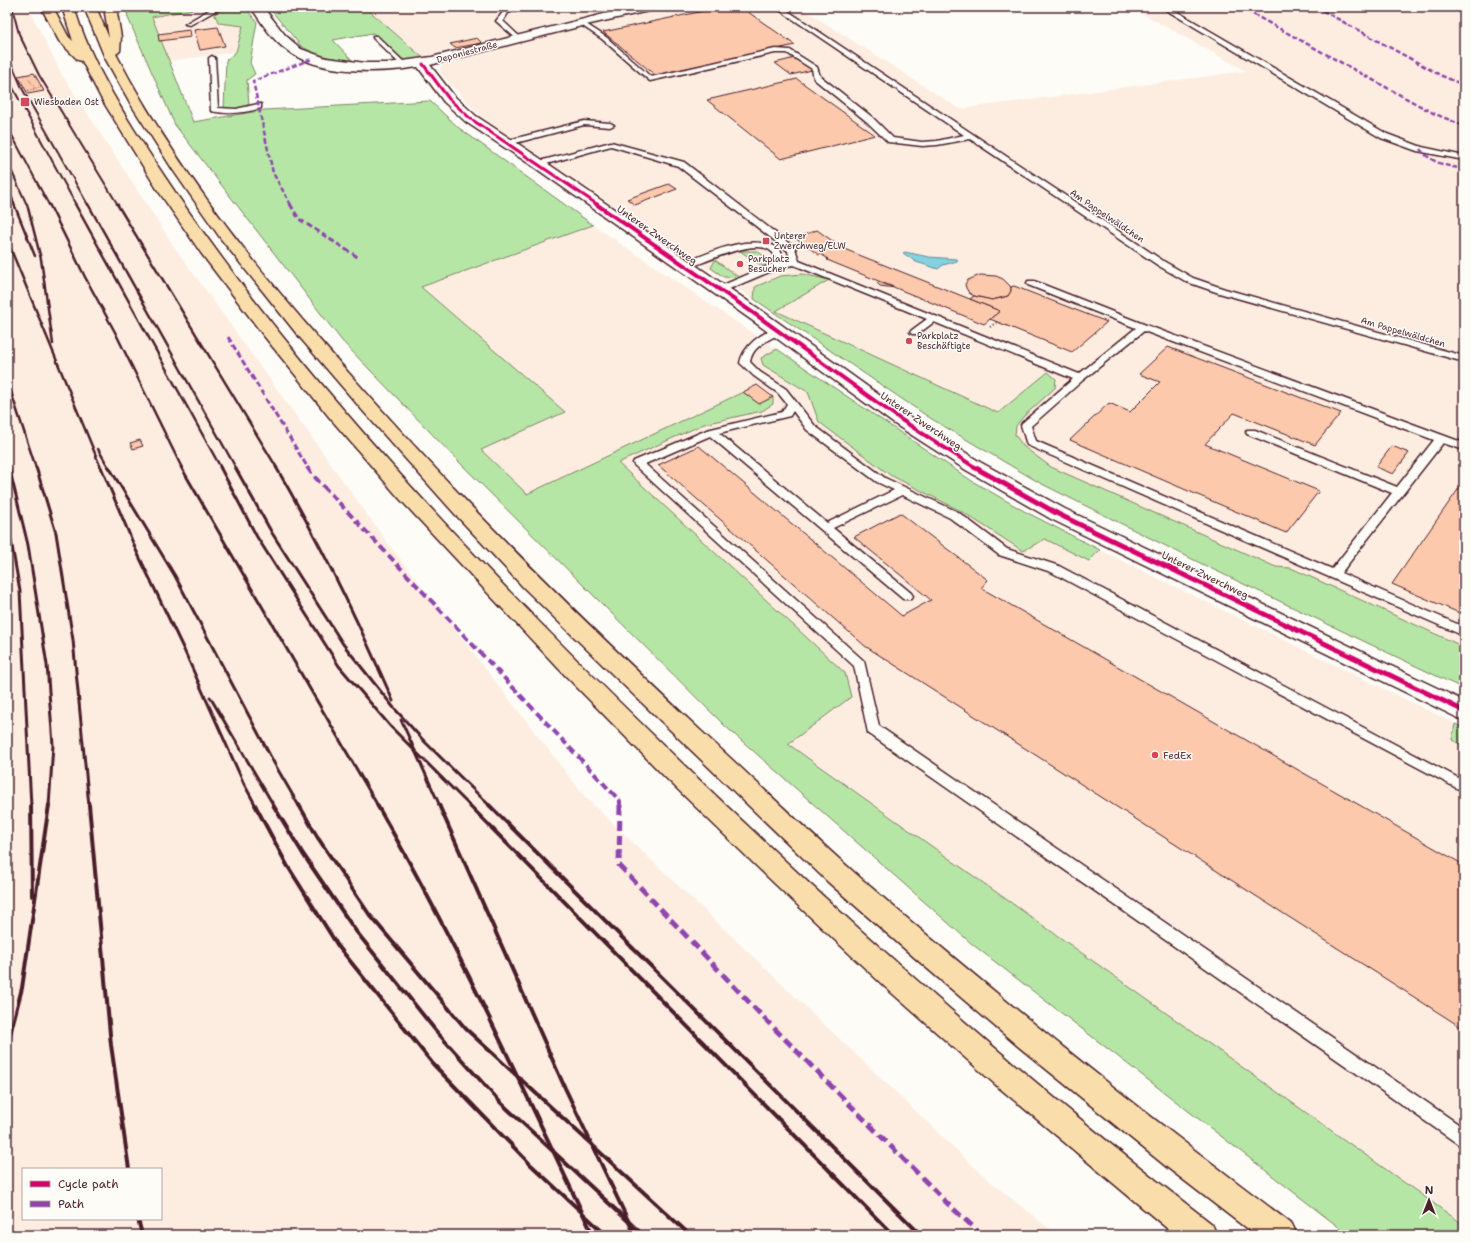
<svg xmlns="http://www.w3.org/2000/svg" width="1471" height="1242" font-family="'Shantell Sans',sans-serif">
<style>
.built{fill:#fdede1;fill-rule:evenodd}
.green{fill:#b6e6a5;stroke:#808268}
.water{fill:#83d2e0;stroke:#6c8a98}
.building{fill:#fdc9ad;stroke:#4a1f2b}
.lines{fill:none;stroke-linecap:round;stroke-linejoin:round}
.service-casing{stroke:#4a1f2b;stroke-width:3}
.minor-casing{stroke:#4a1f2b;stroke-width:3}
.motorway-casing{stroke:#4a1f2b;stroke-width:3}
.path-far1{stroke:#4a1f2b;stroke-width:1.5;stroke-dasharray:0.5 2;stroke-linecap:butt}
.path{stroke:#4a1f2b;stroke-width:2;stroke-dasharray:1 2.5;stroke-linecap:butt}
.service{fill:#fdfcf7;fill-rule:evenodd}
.minor{fill:#fdfcf7;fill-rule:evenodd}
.motorway{fill:#f9deab;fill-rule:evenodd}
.rail-far3{stroke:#4a1f2b;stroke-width:2}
.rail-far2{stroke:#4a1f2b;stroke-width:2.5}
.rail-far1{stroke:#4a1f2b;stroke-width:3}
.rail{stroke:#4a1f2b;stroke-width:4}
.quiet-far3{stroke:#8e44ad;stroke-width:2.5;stroke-dasharray:5 2.5;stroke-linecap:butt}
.quiet-far2{stroke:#8e44ad;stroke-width:3;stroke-dasharray:6 3;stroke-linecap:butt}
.quiet-far1{stroke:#8e44ad;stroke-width:4;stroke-dasharray:8 4;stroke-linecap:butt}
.quiet{stroke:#8e44ad;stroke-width:5;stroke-dasharray:10 5;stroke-linecap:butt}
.cycleway-far2-casing{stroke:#fdfcf7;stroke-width:4.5}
.cycleway-far1-casing{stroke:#fdfcf7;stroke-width:6}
.cycleway-casing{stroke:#fdfcf7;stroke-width:8}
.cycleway-far2{stroke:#d6006c;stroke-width:3}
.cycleway-far1{stroke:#d6006c;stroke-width:4}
.cycleway{stroke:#d6006c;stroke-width:5}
.poi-dot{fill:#d1495b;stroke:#fdfcf7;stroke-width:1.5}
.labels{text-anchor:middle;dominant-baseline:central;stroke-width:3;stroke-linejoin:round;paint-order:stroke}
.far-street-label{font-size:9px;fill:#4a1f2b;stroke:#fdfcf7}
.far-poi-label{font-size:9px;fill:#4a1f2b;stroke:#fdfcf7;text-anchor:start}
.street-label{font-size:10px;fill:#4a1f2b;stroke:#fdfcf7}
.poi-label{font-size:10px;fill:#4a1f2b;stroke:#fdfcf7;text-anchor:start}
</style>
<rect width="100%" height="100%" fill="#fdfcf7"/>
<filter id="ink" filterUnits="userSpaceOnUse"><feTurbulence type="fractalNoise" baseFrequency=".025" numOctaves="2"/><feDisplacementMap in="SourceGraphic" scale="8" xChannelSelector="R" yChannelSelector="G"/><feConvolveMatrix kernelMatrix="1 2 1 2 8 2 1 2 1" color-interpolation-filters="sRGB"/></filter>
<g filter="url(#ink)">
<g class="built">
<path d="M7,7H28L61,73L173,245L387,542L586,798L986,1178L1057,1235H7ZM23,1169H161V1219H23Z"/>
<path d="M204,7H227L214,14L243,26L236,52L169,61L152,17Z"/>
<path d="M365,7H624L423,58Z"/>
<path d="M674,7H800L960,109L1246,71L1130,7H1464V689L1208,567L1040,483L930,418L480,116L440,73L441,66L450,61L582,27L641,13Z"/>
<path d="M593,225L972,481L1024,511L1100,550L1464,728V1225L788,744L481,450L564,412L421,287Z"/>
</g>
<g class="green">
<path d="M126,7H204L152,17L193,122L265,110L430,101L459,128L593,225L421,287L565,412L481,450L527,494L743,392L759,403L773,397V404L762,411L704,424L618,463L845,673L851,697L788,744L1464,1225V1235H1349L972,944L725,726L457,460L342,341L175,125L128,18Z"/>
<path d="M227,7H245L257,22L250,63L255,74L247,80L249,104L239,109H224L226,60L236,52L243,26L219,23L214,14Z"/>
<path d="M268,7H365L423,58L406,62L373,33L333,40L355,63L315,54L301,46Z"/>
<path d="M740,251H757L770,260L765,268Z"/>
<path d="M715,260L740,278L724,277L711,268Z"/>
<path d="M803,274L829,280L776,311L998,413L1048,372L1056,379L1055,388L1022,418L1016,426L1015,435L1024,447L1051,467L1276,567L1291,568L1464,647V689L1208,567L1040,483L930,418L754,299L755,287L780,276Z"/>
<path d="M777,349L972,481L1024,511L1100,550L1089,561L1045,539L1023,551L961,511L890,475L819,422L808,392L763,365L761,358Z"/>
<path d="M1455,724L1464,728V746L1452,740Z"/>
</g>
<path class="water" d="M905,252L929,257L957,259L958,261L943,265L938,269L916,262L903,253Z"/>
<g class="building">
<path d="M723,7H741L795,45L655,75L603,32Z"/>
<path d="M218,27L225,46L200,50L194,30Z"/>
<path d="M190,30L191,37L159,41L158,34Z"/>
<path d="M477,38L482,43L455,48L450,44Z"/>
<path d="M795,58L812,70L791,75L775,63Z"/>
<path d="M34,73L44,91L28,94L18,76Z"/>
<path d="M797,79L875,135L781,159L707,100Z"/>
<path d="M7,87L13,98L7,99Z"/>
<path d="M669,184L677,189L635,205L627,199Z"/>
<path d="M817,230L844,249L1000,311L984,324L827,260L828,259L821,254L819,255L795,238Z"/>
<path d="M980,275L996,276L1003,279L1011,287V291L1008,296L992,300L974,296L969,293L966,288L965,284L968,280Z"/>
<path d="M879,282L895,288L880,286L877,283Z"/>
<path d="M1014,286L1037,295L1107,322L1072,352L990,319L1000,311L970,299L974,296L992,300L1001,298L1008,296L1011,291V287Z"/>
<path d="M1168,347L1341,413L1315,445L1234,413L1205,444L1319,491L1286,533L1070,440L1109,403L1130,412L1160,382L1139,374Z"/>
<path d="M757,385L773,397L759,404L743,392Z"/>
<path d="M140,440L143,446L133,449L130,443Z"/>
<path d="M699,446L902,616L931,600L854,537L900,513L988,580L981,588L1464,865V1029L865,646L658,465Z"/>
<path d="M1392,446L1409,453L1393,474L1376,467Z"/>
<path d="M1464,481V615L1392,584Z"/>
</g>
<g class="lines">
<defs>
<g id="service">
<path d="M214,7H222L190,25L185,24Z"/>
<path d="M515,7H525L508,13L503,21L521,38V40L519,41L496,21L504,11Z"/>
<path d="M775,7H782L1165,262L1193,278L1225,289L1464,356V362L1219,293L1187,282L1159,266L970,139L937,145L922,146L888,142L866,121L814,79L812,69L787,53H775L650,81L602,39L578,23L583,22L606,37L651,77L775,49L790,50L817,67L820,76L872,117L893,138L922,142L937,141L964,135Z"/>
<path d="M1161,7H1169L1387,134L1422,147L1464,156V160L1417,151L1381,138Z"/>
<path d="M373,36H377L407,65V67H403L373,38Z"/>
<path d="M212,56L215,58L218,108L236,109L258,104H261V108C244,113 229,115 211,111L209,58Z"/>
<path d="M584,121L610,123L614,125L610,127L584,125L508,145L504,143L505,141Z"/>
<path d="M611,142L684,162L795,248L799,261L1079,374L1136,328L1028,285L1027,283L1028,281H1034L1146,325L1464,443V450L1443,443L1341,573L1464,627V636L1027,445L1021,425L1022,423L1073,379L934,322L918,334H912L910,332L912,330L927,319L794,265L781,267L722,292H716L714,290L716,288L775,263L777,260C775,258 774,253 772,252C756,236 703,264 685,269L681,266L682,264C711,252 748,233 779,248L785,261L790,260L788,251L678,166L611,146L539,166L535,164L536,162ZM1144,331L1434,440L1397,487L1255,430H1247L1246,432L1247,434L1392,493L1332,569L1036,441L1031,426L1083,380Z"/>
<path d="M778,328L783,331L781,333C769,340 752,346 750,362L760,372L786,389L815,426L885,478L958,512L1007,549L1059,566L1464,781V792L1051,572L999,555L950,518L902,495L833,528L911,593L913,596L911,599H903L710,436L645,464L864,661L879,726L1464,1128V1146L1458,1144L868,733L854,666L634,465L633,463L634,461L707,430L782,412L787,404L778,393L754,376L740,363C743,346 762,332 778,328ZM793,411L807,430L877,482L894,490L827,523L719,433L790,416Z"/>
</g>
<path id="minor" d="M251,7H263L285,35L301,49L326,58L366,63H388L432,57L632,7H655L653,10L586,25L430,65L454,96L476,116L544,161L765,313L907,415L980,462L1065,509L1464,701V720L1456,717L1051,519L966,470L893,423L753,321L534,167L466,122L444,102L418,67C381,73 320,75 288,51C273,41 261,22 251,7Z"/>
<g id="motorway">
<path d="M41,7H53L68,36L73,41L62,7H74C87,51 109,89 133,128C172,190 214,249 259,307C379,460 514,600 653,735C830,908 1016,1073 1212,1224L1217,1235H1175L996,1085L885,987L774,883L665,777L559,669L399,498L330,418L264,336L201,253L157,189L101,98L82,61L78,60L59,41Z"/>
<path d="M84,7H96L109,38L104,7H116L121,37L120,51L116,54C188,193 294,313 398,428C494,534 596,633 700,730C758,783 814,838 873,889C1008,1006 1149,1117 1292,1224L1297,1235H1255L1168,1168L1019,1047L922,964L828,882L610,672L524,588L454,513L363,411L296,333L221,239L173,170L132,106L105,58Z"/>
</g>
</defs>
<use href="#service" class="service-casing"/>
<use href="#minor" class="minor-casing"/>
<use href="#motorway" class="motorway-casing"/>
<g class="path-far1">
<path d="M29,79L35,89"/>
<path d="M26,91L42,87"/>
<path d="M7,95L12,94"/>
</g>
<path class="path" d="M990,327L997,322"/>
<use href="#service" class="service"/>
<use href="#minor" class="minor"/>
<use href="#motorway" class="motorway"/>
<g class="rail-far3">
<path d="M12,7L19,34L39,75L118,205"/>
<path d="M7,53L23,90L88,205"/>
<path d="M7,77L76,205"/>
<path d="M7,126L49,205"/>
<path d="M7,161L27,205"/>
<path d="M7,186L15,205"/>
</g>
<g class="rail-far2">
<path d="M14,204L35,256"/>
<path d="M27,204L41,259L53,344"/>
<path d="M49,204L85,277L115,332L182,468"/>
<path d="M75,204L221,468"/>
<path d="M88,204L236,468"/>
<path d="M117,204L277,468"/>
<path d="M7,240L101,468"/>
<path d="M7,380L36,468"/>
<path d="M98,449L109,468"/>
<path d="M7,460L9,468"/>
</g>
<g class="rail-far1">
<path d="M9,467L28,545L47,665L53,745L49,806"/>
<path d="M36,467L56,533L73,640L89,806"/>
<path d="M101,467L136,550L184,650L244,784L256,806"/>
<path d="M109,467L175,576L274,763L299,806"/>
<path d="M181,467L378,806"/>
<path d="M220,467L257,537L339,666L391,727L470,806"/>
<path d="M235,467L272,533L343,644L394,708L424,741L490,806"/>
<path d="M276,467C320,542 358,621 393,701"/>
<path d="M7,518L20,591L31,806"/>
<path d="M210,697L274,806"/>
<path d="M401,720L440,806"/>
</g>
<g class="rail">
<path d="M31,805L32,896"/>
<path d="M89,805L111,1045L129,1169"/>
<path d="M255,805L287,865L338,946L433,1064L530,1164L606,1235"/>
<path d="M273,805L303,854L355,930L436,1031L500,1102L643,1235"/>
<path d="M299,805L318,838L369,914L466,1029L690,1235"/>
<path d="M377,805C458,944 524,1091 593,1235"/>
<path d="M439,805L565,1088L635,1235"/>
<path d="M469,805L893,1235"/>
<path d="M489,805L921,1235"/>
<path d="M7,1046L22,988L49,805"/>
<path d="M138,1219L142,1235"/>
</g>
<g class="quiet-far3">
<path d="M1240,7L1433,113L1464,126"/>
<path d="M1316,7L1442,76L1464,85"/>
<path d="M1420,149C1431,163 1447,166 1464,169"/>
<path d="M291,205L273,173L253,81L312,59"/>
</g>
<g class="quiet-far2">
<path d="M290,204L299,219L359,258"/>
<path d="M228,337L308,468"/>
</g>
<path class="quiet-far1" d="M307,467L311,473L620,801V806"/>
<path class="quiet" d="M620,805L619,865L764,1018L948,1204L982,1235"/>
<defs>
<path id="cycleway-far2" d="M423,64L449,99L471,119L598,205"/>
<path id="cycleway-far1" d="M596,204L759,317L900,419L976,468"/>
<path id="cycleway" d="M974,467L1058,514L1464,711"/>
</defs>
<use href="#cycleway-far2" class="cycleway-far2-casing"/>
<use href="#cycleway-far1" class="cycleway-far1-casing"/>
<use href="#cycleway" class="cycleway-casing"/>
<use href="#cycleway-far2" class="cycleway-far2"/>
<use href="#cycleway-far1" class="cycleway-far1"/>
<use href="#cycleway" class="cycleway"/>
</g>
</g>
<g class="poi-dot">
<rect x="20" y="97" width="10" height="10" rx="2"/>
<rect x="762" y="237" width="8" height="8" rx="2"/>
<circle cx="740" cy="264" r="4"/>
<circle cx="909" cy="341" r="4"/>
<circle cx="1155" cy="755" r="4"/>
</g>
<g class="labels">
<g class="far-street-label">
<text transform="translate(467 52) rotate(-15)">Deponiestraße</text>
<text transform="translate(1107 216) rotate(34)">Am Pappelwäldchen</text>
<text transform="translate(1403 332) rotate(16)">Am Pappelwäldchen</text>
</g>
<g class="far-poi-label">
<text x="34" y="102">Wiesbaden Ost</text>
<text x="774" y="236">Unterer<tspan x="774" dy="10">Zwerchweg/ELW</tspan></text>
<text x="748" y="259">Parkplatz<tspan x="748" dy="10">Besucher</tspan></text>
<text x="917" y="336">Parkplatz<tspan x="917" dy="10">Beschäftigte</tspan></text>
</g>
<g class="street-label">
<text transform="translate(657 235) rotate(35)">Unterer Zwerchweg</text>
<text transform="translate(921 421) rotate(34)">Unterer Zwerchweg</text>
<text transform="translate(1205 575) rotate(26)">Unterer Zwerchweg</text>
</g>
<g class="poi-label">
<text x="1163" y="755">FedEx</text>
</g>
</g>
<rect width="1471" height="1242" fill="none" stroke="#fdfcf7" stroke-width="24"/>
<rect x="12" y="12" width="1447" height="1218" fill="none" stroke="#4a1f2b" stroke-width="1.5" filter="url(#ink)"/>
<rect x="22" y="1168" width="140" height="52" fill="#fdfcf7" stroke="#b5a4a5"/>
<rect x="30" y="1181" width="20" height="6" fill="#d6006c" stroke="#b5a4a5"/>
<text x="58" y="1188" font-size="12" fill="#4a1f2b">Cycle path</text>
<rect x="30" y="1201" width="20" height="6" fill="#8e44ad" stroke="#b5a4a5"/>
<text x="58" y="1208" font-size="12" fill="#4a1f2b">Path</text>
<g transform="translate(1429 1200)" stroke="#fdfcf7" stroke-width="3" paint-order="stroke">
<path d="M0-3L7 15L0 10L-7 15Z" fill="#4a1f2b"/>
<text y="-6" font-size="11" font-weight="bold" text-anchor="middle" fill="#4a1f2b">N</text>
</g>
</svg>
